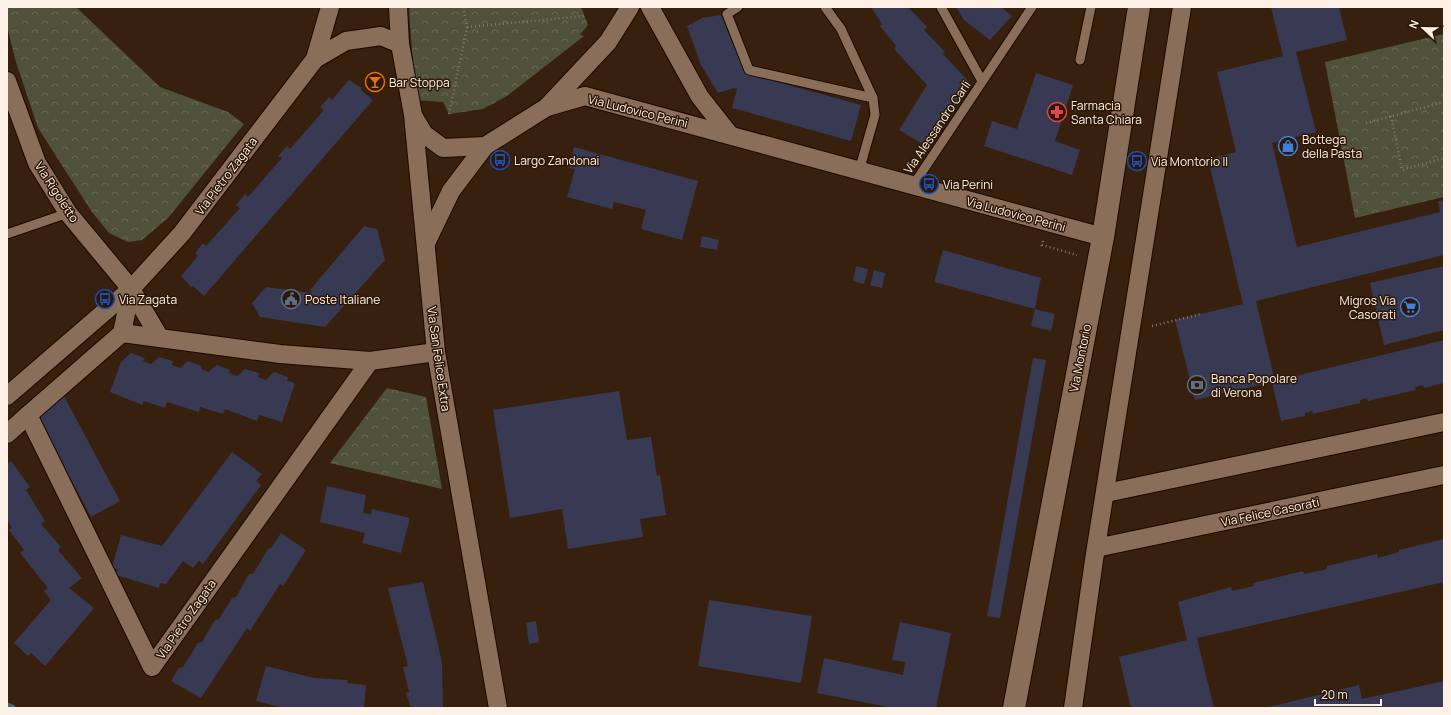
<svg xmlns="http://www.w3.org/2000/svg" width="1451" height="715" font-family="Manrope,sans-serif">
<style>
.forest{fill:url(#forest-crowns)}
.lines{fill:none;stroke-linecap:round;stroke-linejoin:round}
.stream{stroke:#436a71;stroke-width:7}
.building{fill:#383953}
.service-casing{stroke:#1d0900;stroke-width:11}
.minor-casing{stroke:#1d0900;stroke-width:20}
.tertiary-casing{stroke:#1d0900;stroke-width:24}
.path{stroke:#897768;stroke-width:2.5;stroke-dasharray:1 3;stroke-linecap:butt}
.service{stroke:#896e5a;stroke-width:9}
.minor{stroke:#896e5a;stroke-width:18}
.tertiary{stroke:#896e5a;stroke-width:22}
.labels{text-anchor:middle;dominant-baseline:central;stroke-width:3;stroke-linejoin:round;paint-order:stroke}
.poi-label{font-size:12px;fill:#fdf1e7;stroke:#2d1705;text-anchor:start}
.street-label{font-size:12px;fill:#fdf1e7;stroke:#2d1705}
</style>
<defs>
<pattern id="forest-crowns" width="20" height="18" patternUnits="userSpaceOnUse"><rect width="20" height="18" fill="#4f513a"/><path d="M2 6a3 3 0 1 1 6 0M12 15a3 3 0 1 1 6 0" fill="none" stroke="#696a56"/></pattern>
</defs>
<rect width="100%" height="100%" fill="#37200e"/>
<g class="forest">
<path d="M7,7H76L160,87L228,112L244,124L168,218L142,240L128,242L109,233L92,212L38,128L15,59L7,26Z"/>
<path d="M410,7H581L588,25L580,35L584,36L507,96L483,109L449,114L443,102L416,100L409,12Z"/>
<path d="M1444,34V197L1355,218L1325,62Z"/>
<path d="M387,388L426,397L442,489L330,463Z"/>
</g>
<g class="lines">
<path class="stream" d="M7,706L12,708"/>
</g>
<g class="building">
<path d="M871,7H908L927,27L924,30L945,52L943,54L970,83L928,147L899,130L927,85L894,49L896,46L880,26L882,24Z"/>
<path d="M956,7H1001L1012,16L990,40L964,20Z"/>
<path d="M1271,7H1339L1347,40L1296,52L1316,132L1272,143L1297,247L1440,212L1438,201L1444,200V255L1256,301L1275,381L1444,340V383L1424,388L1423,385L1415,387L1416,390L1368,401L1367,398L1360,400V403L1313,414L1312,411L1305,413V416L1281,421L1272,382L1195,400L1175,320L1243,304L1208,159L1236,152L1217,72L1283,56Z"/>
<path d="M721,15L745,73L861,105L851,141L732,108L737,89L734,88L718,93L701,65L687,26L702,18Z"/>
<path d="M1036,73L1073,85L1055,141L1080,150L1072,175L984,146L992,121L1017,129Z"/>
<path d="M349,80L362,88L361,90L373,100L204,296L193,286L191,287L181,276L198,256L195,253L203,243L206,246L240,208L236,205L245,194L248,197L282,158L278,156L287,146L290,149L324,110L320,107L329,97L332,100Z"/>
<path d="M574,147L698,181L682,240L641,229L646,210L614,202L612,209L567,197L575,169L569,168Z"/>
<path d="M364,226L377,229L385,260L325,327L260,317L252,303L266,287L312,293L310,290Z"/>
<path d="M702,236L719,240L717,250L700,247Z"/>
<path d="M943,250L1041,278L1035,309L1055,314L1051,331L1031,326L1035,309L934,282Z"/>
<path d="M856,266L868,269L864,284L853,281Z"/>
<path d="M1444,266V330L1384,345L1370,283Z"/>
<path d="M874,270L885,273L882,288L870,285Z"/>
<path d="M131,353L145,358L143,361L151,364L159,357L173,361L172,365L180,368L188,361L202,366L201,369L208,372L217,365L230,370L229,373L237,376L245,369L259,373L258,377L266,380L274,372L288,377L287,381L295,383L282,422L259,415L257,421L225,409L223,414L200,407L199,412L167,402L165,408L144,401L142,405L110,392L121,362Z"/>
<path d="M1033,358L1046,360L1000,618L987,616Z"/>
<path d="M619,391L627,440L651,437L657,476L660,475L666,515L640,519L643,537L568,549L562,509L510,518L493,410Z"/>
<path d="M64,396L120,501L91,517L35,412Z"/>
<path d="M232,452L262,474L256,481L261,485L203,564L199,561L193,568L183,561L166,584L160,583L159,588L116,575L118,569L112,568L121,535L162,546Z"/>
<path d="M11,461L30,487L26,490L45,521L41,524L61,547L58,550L82,578L69,588L94,608L45,666L31,653L28,656L14,643L51,600L44,591L48,588L20,553L24,550L9,530L12,528L7,520V464Z"/>
<path d="M327,486L366,495L363,513L371,514L372,509L410,518L401,553L362,543L365,533L320,522Z"/>
<path d="M281,533L306,550L283,586L280,584L250,631L247,628L201,698L171,681L179,668L183,667L198,643L202,642L215,620L219,619L232,598L236,597L249,574H253L268,549L271,548Z"/>
<path d="M1444,539V582L1197,638L1214,708H1131L1119,657L1187,640L1178,602L1231,587L1232,591L1254,586L1253,583L1303,571L1304,574L1327,569V566L1377,554L1378,558L1399,552V550Z"/>
<path d="M423,582L442,662L443,708H411L406,693L409,692L403,667L408,666L388,588Z"/>
<path d="M709,600L812,616L801,683L698,666Z"/>
<path d="M536,621L539,642L529,644L526,623Z"/>
<path d="M900,622L951,633L936,708H893L817,693L824,658L903,675L905,662L892,660Z"/>
<path d="M266,666L314,678L348,680L347,683L366,685L364,708H284L256,701Z"/>
<path d="M1444,681V708H1265L1359,685L1362,699Z"/>
</g>
<g class="lines">
<defs>
<g id="service">
<path d="M738,7L727,14L749,70L873,98L875,115L859,171"/>
<path d="M825,7L841,29L873,98"/>
<path d="M941,7L982,81"/>
<path d="M1080,60L1091,7"/>
<path d="M912,187L1032,7"/>
<path d="M7,234L68,213"/>
</g>
<g id="minor">
<path d="M398,7L400,44L413,115L436,352L498,708"/>
<path d="M650,7L700,97L730,135"/>
<path d="M315,59L346,41L381,36L400,44"/>
<path d="M7,81L37,163L68,213L131,289L160,338"/>
<path d="M547,107L585,96L1103,237"/>
<path d="M414,117L424,134L443,148L485,146"/>
<path d="M426,243L451,191L485,146L547,107L608,42L630,7"/>
<path d="M122,333L280,354L370,361L436,352"/>
<path d="M7,396L131,289L182,233L315,59L330,7"/>
<path d="M28,415L122,333L131,289"/>
<path d="M7,434L28,415L152,667L370,361"/>
<path d="M1106,493L1444,422"/>
<path d="M1096,548L1444,475"/>
<path d="M1073,708L1094,560L1182,7"/>
</g>
<path id="tertiary" d="M1014,708L1103,237L1139,7"/>
</defs>
<use href="#service" class="service-casing"/>
<use href="#minor" class="minor-casing"/>
<use href="#tertiary" class="tertiary-casing"/>
<g class="path">
<path d="M467,27L585,16"/>
<path d="M449,114L467,27L463,7"/>
<path d="M1391,116L1402,170L1444,158"/>
<path d="M1366,123L1444,102"/>
<path d="M495,168L510,156"/>
<path d="M1043,241L1042,245L1077,255"/>
<path d="M1152,326L1201,314"/>
</g>
<use href="#service" class="service"/>
<use href="#minor" class="minor"/>
<use href="#tertiary" class="tertiary"/>
</g>
<defs>
<symbol id="bar-ring" viewBox="-11 -11 22 22"><circle r="9.5" fill="#2d1705" stroke="#e8710a" stroke-width="1.5"/><path d="M-6-5H6L.8 .8V4.5H3.5V6h-7V4.5H-.8V.8Z" fill="#e8710a"/></symbol>
<symbol id="pharmacy-ring" viewBox="-11 -11 22 22"><circle r="9.5" fill="#2d1705" stroke="#e0444e" stroke-width="1.5"/><path d="M-2-6h4v4h4v4h-4v4h-4v-4h-4v-4h4Z" fill="#e0444e"/></symbol>
<symbol id="shop-ring" viewBox="-11 -11 22 22"><circle r="9.5" fill="#2d1705" stroke="#3f7fe0" stroke-width="1.5"/><path d="M-5-2.5h2.3a2.7 3.5 0 0 1 5.4 0H5L5.5 6h-11ZM-1.5-2.5h3a1.5 2.3 0 0 0-3 0Z" fill="#3f7fe0"/></symbol>
<symbol id="bus-ring" viewBox="-11 -11 22 22"><circle r="9.5" fill="#2d1705" stroke="#1a4fb4" stroke-width="1.5"/><path d="M-5-6H5V4H4V6H2V4H-2V6H-4V4H-5ZM-3.5-4V0h7V-4ZM-3.5 1.2v1.5H-2V1.2ZM2 1.2v1.5H3.5V1.2Z" fill="#1a4fb4"/></symbol>
<symbol id="civic-ring" viewBox="-11 -11 22 22"><circle r="9.5" fill="#2d1705" stroke="#5c6f8a" stroke-width="1.5"/><path d="M-.6-6.5H3V-4.5H.6V-3L4-1V1h2V6H-6V1h2V-1L-.6-3ZM-1.2 2.5V6h2.4V2.5Z" fill="#5c6f8a"/></symbol>
<symbol id="supermarket-ring" viewBox="-11 -11 22 22"><circle r="9.5" fill="#2d1705" stroke="#3f7fe0" stroke-width="1.5"/><path d="M-6-5.5h2.5l.6 2H6L4.5 2H-2.5L-4.4-4H-6ZM-1.5 3.2a1.3 1.3 0 1 0 .1 0ZM3 3.2a1.3 1.3 0 1 0 .1 0Z" fill="#3f7fe0"/></symbol>
<symbol id="bank-ring" viewBox="-11 -11 22 22"><circle r="9.5" fill="#2d1705" stroke="#5c6f8a" stroke-width="1.5"/><path d="M-6-4H6V4H-6ZM0-2.3a2.3 2.3 0 1 0 0 4.6a2.3 2.3 0 1 0 0-4.6Z" fill="#5c6f8a"/></symbol>
</defs>
<g fill-rule="evenodd">
<use href="#bar-ring" x="364" y="71" width="22" height="22"/>
<use href="#pharmacy-ring" x="1046" y="101" width="22" height="22"/>
<use href="#shop-ring" x="1277" y="135" width="22" height="22"/>
<use href="#bus-ring" x="489" y="149" width="22" height="22"/>
<use href="#bus-ring" x="1126" y="150" width="22" height="22"/>
<use href="#bus-ring" x="918" y="173" width="22" height="22"/>
<use href="#bus-ring" x="94" y="288" width="22" height="22"/>
<use href="#civic-ring" x="280" y="288" width="22" height="22"/>
<use href="#supermarket-ring" x="1399" y="296" width="22" height="22"/>
<use href="#bank-ring" x="1186" y="374" width="22" height="22"/>
</g>
<g class="labels">
<g class="poi-label">
<text x="389" y="82">Bar Stoppa</text>
<text x="1071" y="105">Farmacia<tspan x="1071" dy="14">Santa Chiara</tspan></text>
<text x="1302" y="139">Bottega<tspan x="1302" dy="14">della Pasta</tspan></text>
<text x="514" y="160">Largo Zandonai</text>
<text x="1151" y="161">Via Montorio II</text>
<text x="943" y="184">Via Perini</text>
<text x="119" y="299">Via Zagata</text>
<text x="305" y="299">Poste Italiane</text>
<text x="1396" y="300" text-anchor="end">Migros Via<tspan x="1396" dy="14">Casorati</tspan></text>
<text x="1211" y="378">Banca Popolare<tspan x="1211" dy="14">di Verona</tspan></text>
</g>
<g class="street-label">
<text transform="translate(638 111) rotate(14)">Via Ludovico Perini</text>
<text transform="translate(937 127) rotate(-56)">Via Alessandro Carli</text>
<text transform="translate(226 176) rotate(-53)">Via Pietro Zagata</text>
<text transform="translate(57 192) rotate(57)">Via Rigoletto</text>
<text transform="translate(1016 214) rotate(15)">Via Ludovico Perini</text>
<text transform="translate(1080 358) rotate(-79)">Via Montorio</text>
<text transform="translate(439 359) rotate(82)">Via San Felice Extra</text>
<text transform="translate(1270 512) rotate(-12)">Via Felice Casorati</text>
<text transform="translate(186 619) rotate(-55)">Via Pietro Zagata</text>
</g>
</g>
<rect width="1451" height="715" fill="none" stroke="#fdf1e7" stroke-width="16"/>
<g transform="translate(1423 28) rotate(292)" stroke="#2d1705" stroke-width="3" paint-order="stroke">
<path d="M0-3L7 15L0 10L-7 15Z" fill="#fdf1e7"/>
<text y="-6" font-size="11" font-weight="bold" text-anchor="middle" fill="#fdf1e7">N</text>
</g>
<path d="M1315 699v6h66v-6" fill="none" stroke="#fdf1e7" stroke-width="2"/>
<text x="1321" y="699" font-size="12" fill="#fdf1e7" stroke="#2d1705" stroke-width="3" paint-order="stroke">20 m</text>
</svg>
